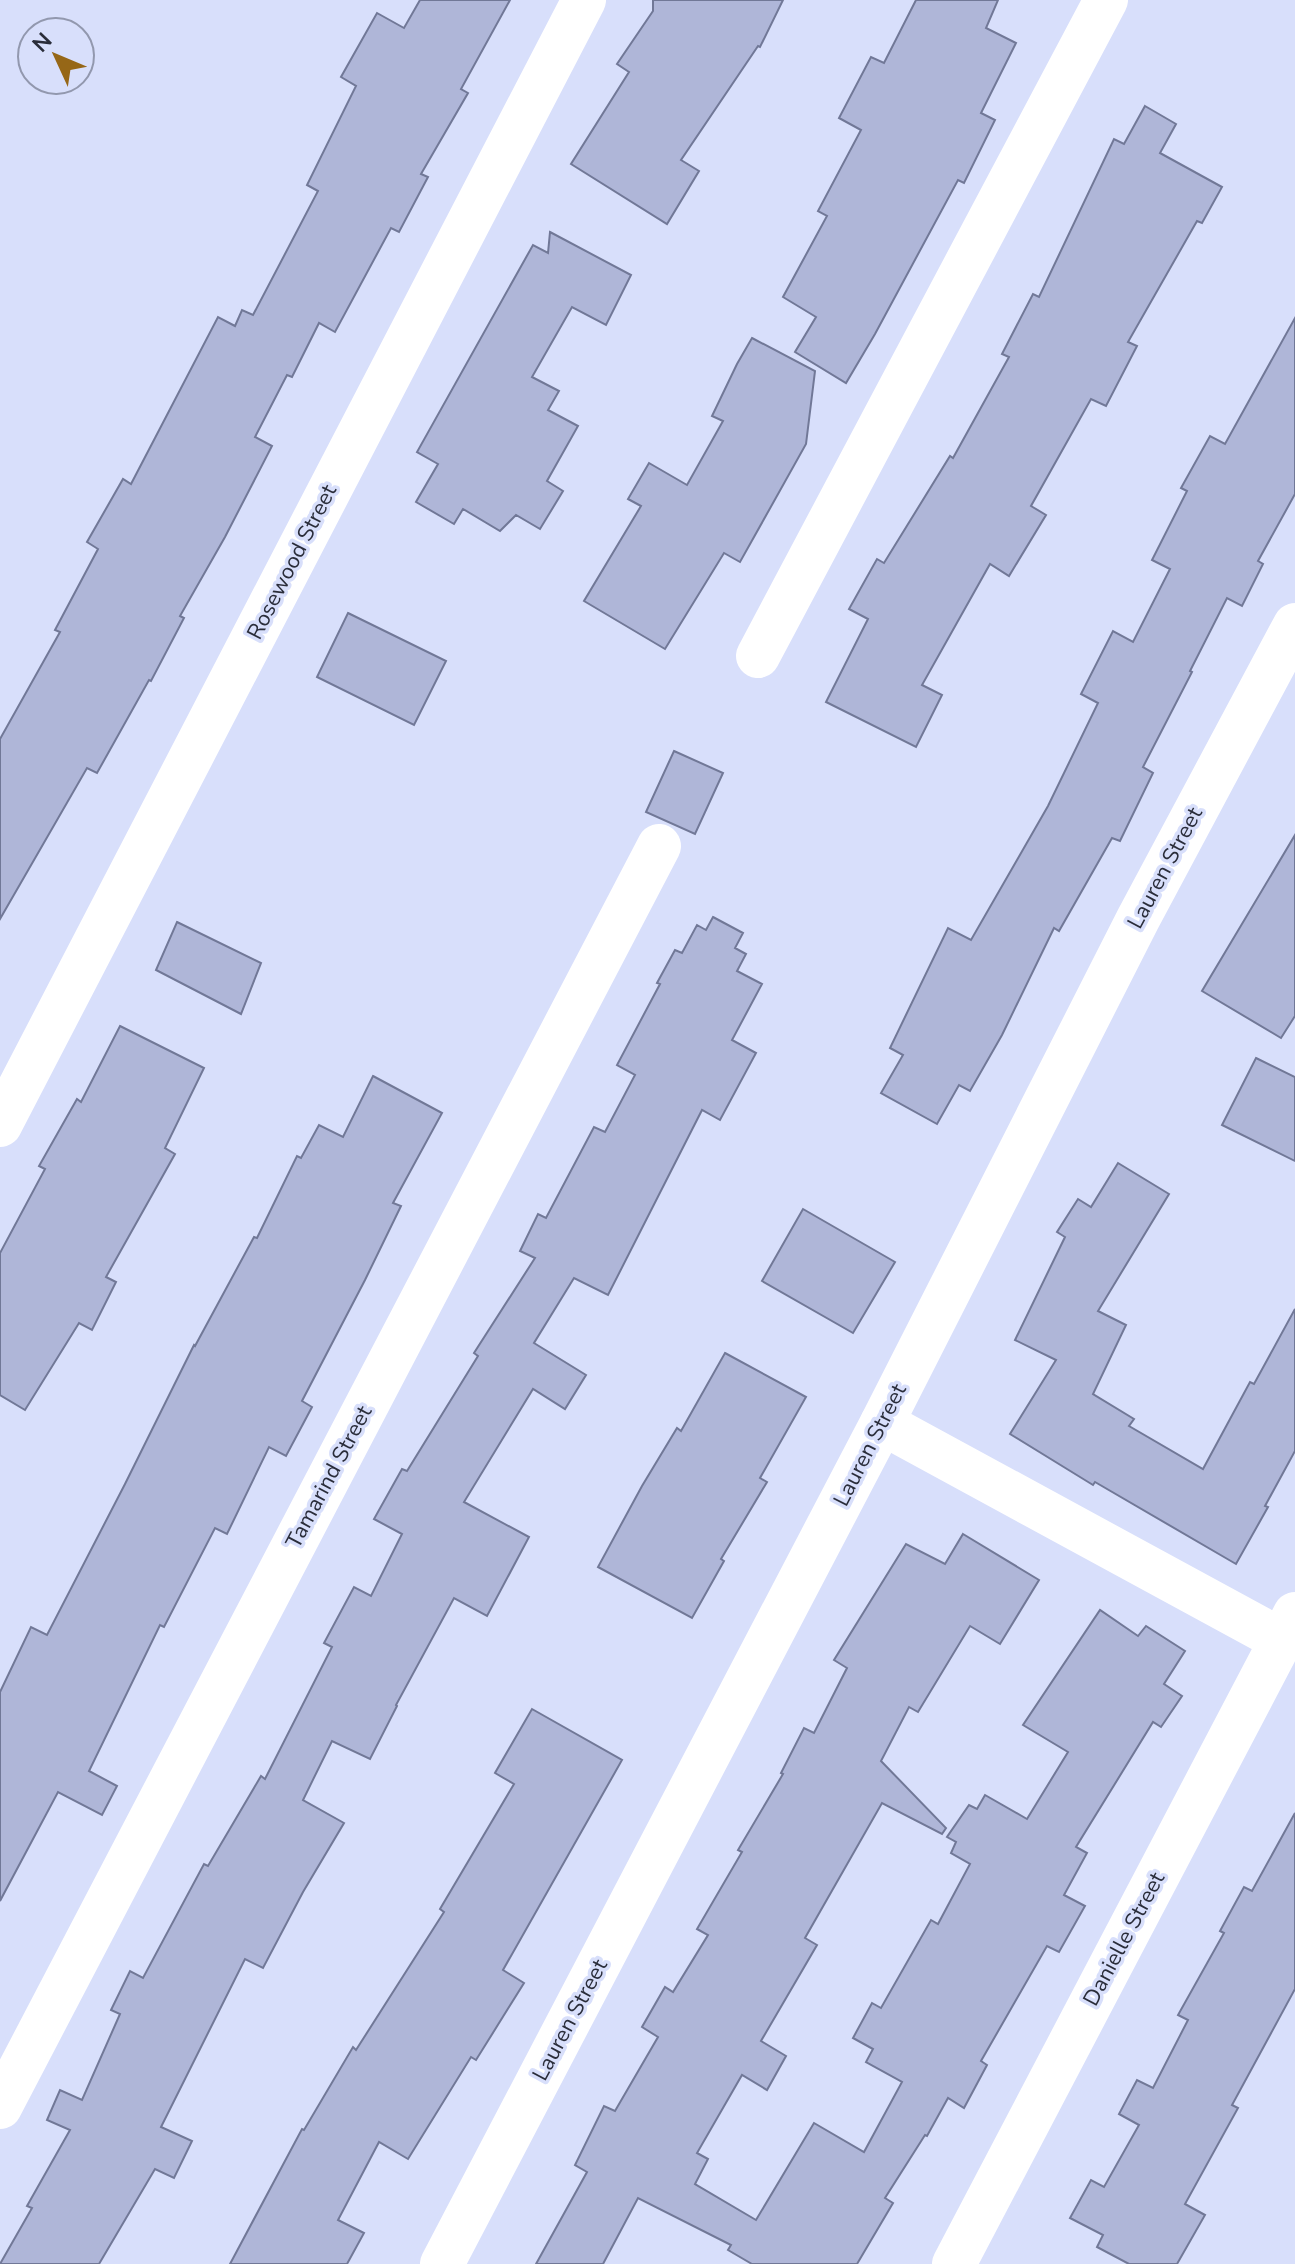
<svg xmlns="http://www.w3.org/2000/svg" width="1295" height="2264" font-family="'Nunito Sans',sans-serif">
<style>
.building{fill:#afb6d8;stroke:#717897;stroke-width:2}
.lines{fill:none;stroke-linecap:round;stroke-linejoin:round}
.street{stroke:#fff;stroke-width:44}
.labels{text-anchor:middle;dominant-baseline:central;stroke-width:7;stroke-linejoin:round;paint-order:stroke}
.street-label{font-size:22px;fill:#2a2d3a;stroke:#d8dffb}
</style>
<rect width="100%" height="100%" fill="#d8dffb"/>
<g class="building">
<path d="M420,0H510L461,89L468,93L421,174L428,177L399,232L391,228L335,332L319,323L292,377L287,375L255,437L272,446L225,537L180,616L184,618L151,681L149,680L97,773L87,768L0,919V739L60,632L55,630L98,549L87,542L123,479L131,484L218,317L235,326L242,310L253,315L318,191L307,185L356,86L341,77L377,13L404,28Z"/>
<path d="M653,0H783L760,47L758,46L681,160L699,171L667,224L571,164L629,72L617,64L653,11Z"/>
<path d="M916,0H998L986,28L1016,43L981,113L995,120L964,183L958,180L875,334L846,383L795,352L816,317L783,297L827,216L818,211L861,130L839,118L871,57L884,63Z"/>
<path d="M1145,106L1176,124L1160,153L1222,187L1202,223L1197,221L1128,342L1137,346L1106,406L1091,399L1031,506L1046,515L1009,576L990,564L922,685L942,695L916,747L826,702L868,619L849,609L877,559L884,563L950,456L953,458L1009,357L1002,354L1033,294L1039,297L1114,139L1124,144Z"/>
<path d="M550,232L631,275L606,325L572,307L532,377L559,391L548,410L578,426L547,481L563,491L540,529L516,515L500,531L463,509L454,524L416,502L438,464L417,452L533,245L548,253Z"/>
<path d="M1295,318V494L1258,561L1263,564L1242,606L1227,598L1190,671L1192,672L1143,767L1153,773L1120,841L1112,838L1059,931L1054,928L1002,1035L970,1091L959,1085L937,1124L881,1093L903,1055L890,1048L948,928L971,940L1048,806L1098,703L1081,694L1113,631L1133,642L1170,569L1152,560L1187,491L1181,488L1210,436L1225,444Z"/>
<path d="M752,338L815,371L806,444L740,562L724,553L665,649L584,601L641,506L628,499L649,463L687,485L723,421L712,416L737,364Z"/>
<path d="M348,613L446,661L414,725L317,677Z"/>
<path d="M674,751L723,773L695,834L646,812Z"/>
<path d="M1295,835V1016L1281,1038L1202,991Z"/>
<path d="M713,917L743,933L735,948L746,954L737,971L762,984L732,1040L756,1053L720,1120L702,1110L608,1295L574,1278L534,1343L586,1375L565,1409L533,1389L464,1502L529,1537L487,1616L454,1598L396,1705L397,1706L370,1759L332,1741L303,1800L344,1823L303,1892L263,1968L245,1959L161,2127L192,2141L174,2178L155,2169L99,2264H0L32,2208L27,2206L70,2130L47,2120L60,2090L82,2100L120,2014L111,2010L130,1971L143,1978L204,1864L208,1866L261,1776L265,1779L332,1647L324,1643L354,1587L371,1596L402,1534L374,1519L402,1469L407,1471L478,1356L474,1353L535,1258L520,1251L538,1214L546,1218L594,1127L605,1132L635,1075L617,1065L660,984L657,983L675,950L682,953L697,925L706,930Z"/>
<path d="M177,922L261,963L241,1014L156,970Z"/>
<path d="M120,1026L204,1068L165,1148L175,1154L106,1277L116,1282L92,1330L79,1323L25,1410L0,1395V1253L45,1169L39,1166L77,1099L81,1102Z"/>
<path d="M1256,1058L1295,1077V1161L1222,1125Z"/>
<path d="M373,1076L442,1113L393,1203L401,1206L365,1280L302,1401L312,1407L286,1456L269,1447L227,1534L215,1528L164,1627L160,1625L89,1771L117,1786L102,1815L58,1792L0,1901V1692L31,1627L47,1635L125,1484L194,1345L195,1346L254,1237L257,1238L297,1156L301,1158L319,1125L343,1137Z"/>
<path d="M1118,1163L1169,1194L1098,1311L1126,1325L1093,1394L1134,1419L1129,1426L1203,1469L1250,1382L1254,1384L1295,1309V1451L1265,1506L1268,1507L1236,1564L1095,1482L1093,1485L1010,1434L1056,1360L1015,1340L1065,1237L1057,1232L1078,1199L1091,1207Z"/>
<path d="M803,1209L895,1262L853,1333L762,1281Z"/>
<path d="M725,1353L806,1397L760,1478L767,1482L721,1559L724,1561L692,1618L598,1567L642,1486L677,1428L681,1431Z"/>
<path d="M963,1534L1039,1580L1000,1644L970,1626L918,1712L909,1707L881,1761L946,1828L942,1834L882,1803L805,1938L817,1945L761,2041L786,2056L767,2090L742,2075L697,2153L708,2159L695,2184L756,2220L814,2123L864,2152L902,2082L866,2062L873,2049L853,2038L872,2003L881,2008L931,1920L938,1924L970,1864L951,1853L956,1842L947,1837L969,1805L977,1809L985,1795L1027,1819L1068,1752L1023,1725L1100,1610L1138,1636L1146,1626L1185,1651L1164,1684L1182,1696L1161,1727L1153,1722L1076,1847L1087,1853L1064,1895L1085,1906L1059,1952L1047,1946L981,2061L987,2065L964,2108L948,2098L927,2136L925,2135L885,2198L893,2203L857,2264H752L728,2250L731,2245L638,2198L603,2264H536L587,2172L575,2165L604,2106L615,2111L658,2037L642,2027L665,1987L673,1992L708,1935L697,1929L742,1852L738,1850L783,1774L781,1773L804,1728L814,1733L847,1668L834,1660L906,1544L945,1564Z"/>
<path d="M532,1709L622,1760L503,1970L524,1983L476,2060L471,2057L408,2159L379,2142L338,2220L364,2233L347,2264H230L302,2129L304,2130L353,2047L356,2050L444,1912L440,1909L514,1784L495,1773Z"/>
<path d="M1295,1813V1989L1232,2105L1238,2108L1185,2204L1205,2215L1177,2264H1129L1097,2247L1103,2235L1070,2218L1091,2180L1104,2187L1139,2125L1119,2114L1137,2080L1153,2088L1188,2020L1178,2015L1224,1933L1220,1931L1244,1887L1252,1891Z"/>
</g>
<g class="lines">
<g class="street">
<path d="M758,656L1106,0"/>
<path d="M0,1125L584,0"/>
<path d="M882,1423L1281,1640"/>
<path d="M0,2107L659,846"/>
<path d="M442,2264L882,1423L1138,919L1295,625"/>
<path d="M954,2264L1295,1614"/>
</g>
</g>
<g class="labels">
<g class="street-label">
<text transform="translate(292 562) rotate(-63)">Rosewood Street</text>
<text transform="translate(1165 868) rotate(-62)">Lauren Street</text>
<text transform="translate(870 1445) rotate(-63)">Lauren Street</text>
<text transform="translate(329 1477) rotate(-62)">Tamarind Street</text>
<text transform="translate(1124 1939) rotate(-62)">Danielle Street</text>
<text transform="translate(570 2020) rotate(-62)">Lauren Street</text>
</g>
</g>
<g transform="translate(56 56) rotate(314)"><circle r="38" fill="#d8dffb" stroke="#9298ae" stroke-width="2"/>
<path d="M0-6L14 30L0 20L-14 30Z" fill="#966717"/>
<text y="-12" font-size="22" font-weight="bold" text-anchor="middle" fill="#2a2d3a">N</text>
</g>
</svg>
